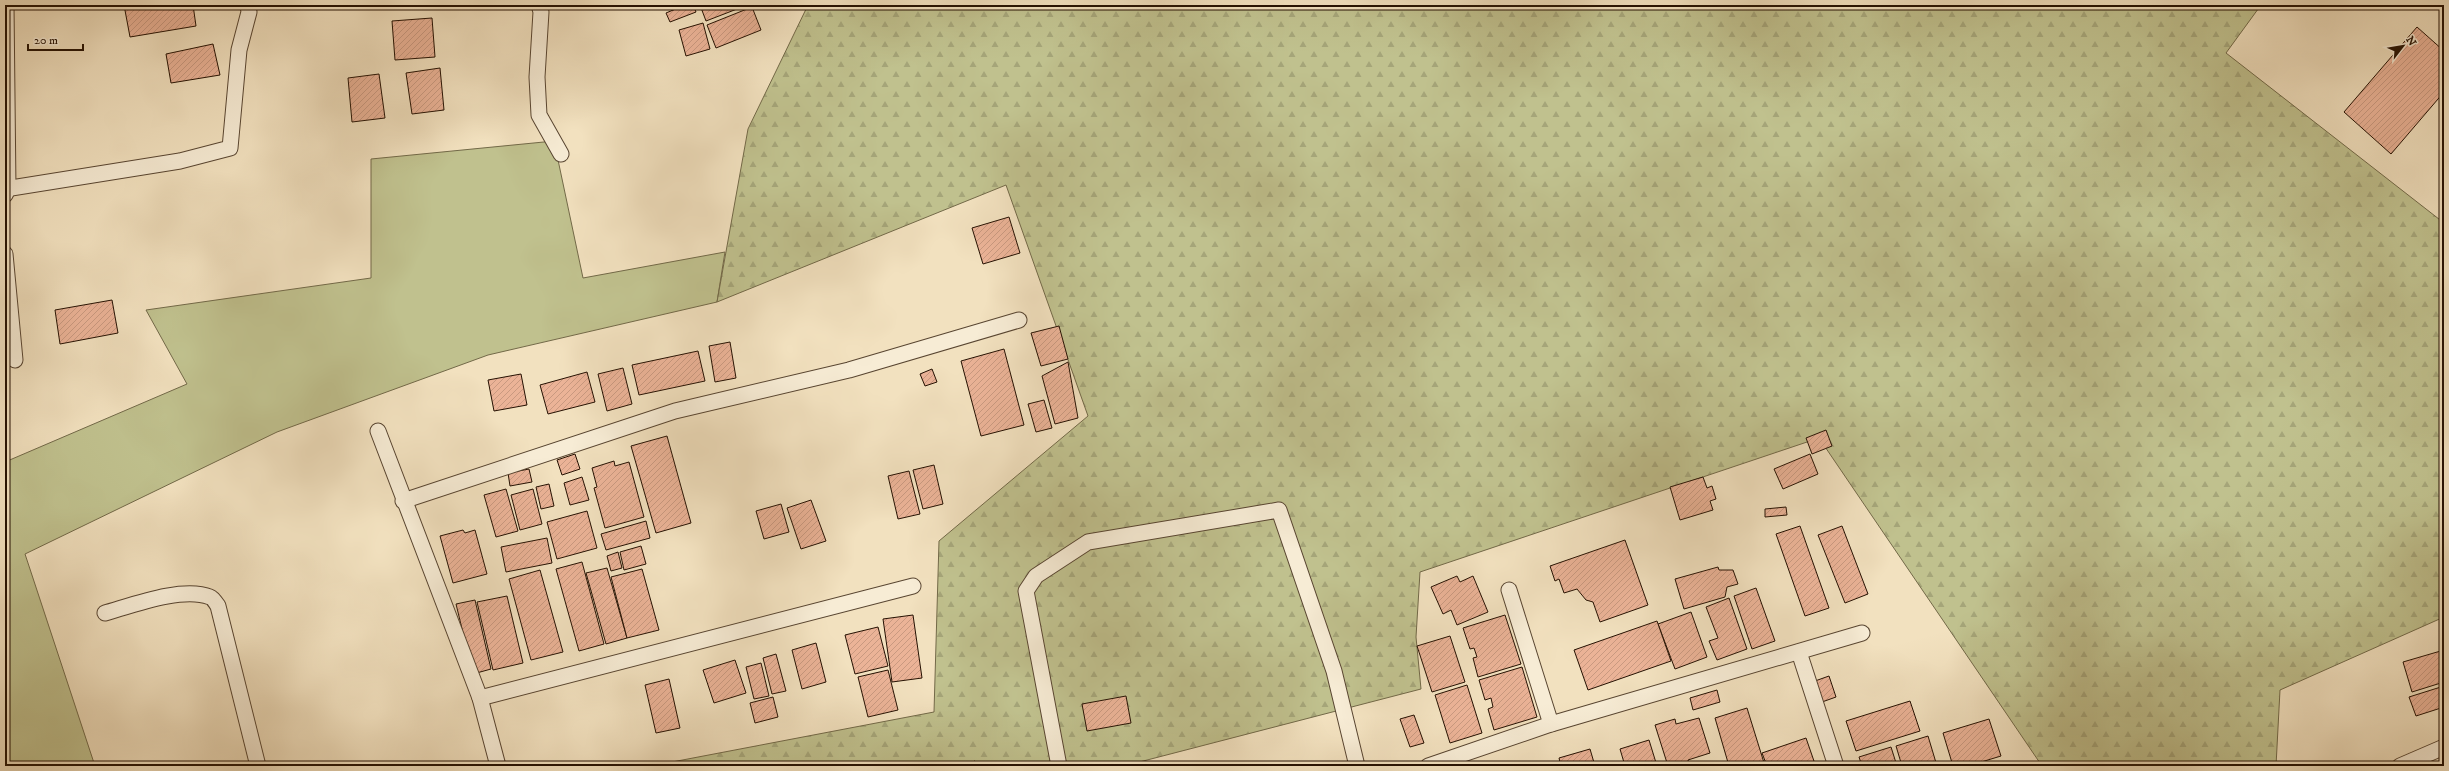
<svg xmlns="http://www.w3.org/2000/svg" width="2449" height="771" font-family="'IM FELL DW Pica',serif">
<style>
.grass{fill:#c0c18e;stroke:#726948}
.forest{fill:url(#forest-firs);stroke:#726948}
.building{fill:url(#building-hatch);stroke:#251102}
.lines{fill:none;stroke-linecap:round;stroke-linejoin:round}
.street-casing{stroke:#584531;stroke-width:17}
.street{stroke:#f7ecd5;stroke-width:15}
</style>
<defs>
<pattern id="forest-firs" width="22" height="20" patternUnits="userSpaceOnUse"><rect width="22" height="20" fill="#c0c18e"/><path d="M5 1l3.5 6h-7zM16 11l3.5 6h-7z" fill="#a5a579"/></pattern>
<pattern id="building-hatch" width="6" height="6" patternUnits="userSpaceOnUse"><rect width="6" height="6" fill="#ebb397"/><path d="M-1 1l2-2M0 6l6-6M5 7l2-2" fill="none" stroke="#c99980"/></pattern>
</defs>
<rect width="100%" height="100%" fill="#f2e1bf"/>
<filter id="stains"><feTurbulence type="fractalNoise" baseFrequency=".005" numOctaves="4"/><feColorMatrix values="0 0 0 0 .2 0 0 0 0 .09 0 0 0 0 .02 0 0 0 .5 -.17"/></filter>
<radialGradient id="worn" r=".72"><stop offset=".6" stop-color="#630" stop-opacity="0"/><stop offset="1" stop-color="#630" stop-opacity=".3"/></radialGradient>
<path class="grass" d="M554,141L583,278L725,252L717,302L488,355L277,432L25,554L95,766H5V462L187,384L146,310L371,278V159Z"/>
<path class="forest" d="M808,5H2261L2226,53L2444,223V617L2280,690L2276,766H2042L1819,438L1420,572L1416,637L1421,689L1124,766H672V762L934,712L939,541L1088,416L1006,185L717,302L748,129Z"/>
<g class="building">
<path d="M124,5H193L196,26L130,37Z"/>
<path d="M685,5H693L696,12L670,22L666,13Z"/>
<path d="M700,5H736L737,9L706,21Z"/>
<path d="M752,7L761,30L716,48L707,25Z"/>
<path d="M432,18L435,57L395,60L392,21Z"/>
<path d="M703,23L710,49L686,56L679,30Z"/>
<path d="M2417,27L2444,51V92L2391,154L2344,112Z"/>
<path d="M213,44L220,75L171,83L166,54Z"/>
<path d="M440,68L444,110L412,114L406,73Z"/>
<path d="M379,74L385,118L352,122L348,78Z"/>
<path d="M1009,217L1020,253L983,264L972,228Z"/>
<path d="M112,300L118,333L60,344L55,310Z"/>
<path d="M1059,326L1068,359L1041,366L1031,333Z"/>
<path d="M730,342L736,378L715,382L709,346Z"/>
<path d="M1004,349L1024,425L981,436L961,361Z"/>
<path d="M698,351L705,381L639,395L632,365Z"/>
<path d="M1068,362L1078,418L1055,424L1042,376Z"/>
<path d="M623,368L632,404L607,411L598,374Z"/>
<path d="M932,369L937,382L925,386L920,374Z"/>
<path d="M587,372L595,402L548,414L540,385Z"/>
<path d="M521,374L527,405L494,411L488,380Z"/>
<path d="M1044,400L1052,428L1036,432L1028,404Z"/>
<path d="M1826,430L1832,446L1812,454L1806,438Z"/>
<path d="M667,436L691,523L656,533L631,446Z"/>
<path d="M575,454L580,469L562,475L557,460Z"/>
<path d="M1810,454L1818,474L1783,489L1774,469Z"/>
<path d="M614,461L615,466L629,462L644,517L605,528L594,488L597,487L592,468Z"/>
<path d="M934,465L943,504L923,509L913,470Z"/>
<path d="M529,469L532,482L510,486L508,473Z"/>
<path d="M909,471L920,514L898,519L888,476Z"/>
<path d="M582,477L589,500L570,505L564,483Z"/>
<path d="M1703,477L1707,488L1712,486L1716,499L1710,501L1713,510L1680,520L1670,487Z"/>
<path d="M549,484L554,506L541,509L536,487Z"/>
<path d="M506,489L518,531L496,537L484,495Z"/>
<path d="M533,489L542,524L520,530L511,495Z"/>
<path d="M811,500L826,541L801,549L787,508Z"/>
<path d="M781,504L789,532L764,539L756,511Z"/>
<path d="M1786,507L1787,515L1765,517V509Z"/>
<path d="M587,511L597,548L557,559L547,522Z"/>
<path d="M646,521L650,538L606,550L601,534Z"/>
<path d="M1800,526L1829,608L1805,616L1776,534Z"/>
<path d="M1842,526L1868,594L1845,603L1818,535Z"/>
<path d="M463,530L465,533L475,530L487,574L453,583L440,536Z"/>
<path d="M547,538L552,563L506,572L501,547Z"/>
<path d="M1625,540L1648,605L1600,622L1593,602L1586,600L1577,589L1564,593L1559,579L1555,581L1550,566Z"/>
<path d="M641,546L646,564L624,570L620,552Z"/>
<path d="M618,552L622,568L611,571L607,556Z"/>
<path d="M582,562L604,644L579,651L556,569Z"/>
<path d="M1718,567L1719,570H1733L1738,584L1727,587L1725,597L1684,609L1675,579Z"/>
<path d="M607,568L627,638L606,644L586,573Z"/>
<path d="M642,569L659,630L627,638L611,577Z"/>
<path d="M540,570L563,652L531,660L509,579Z"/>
<path d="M1457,576L1460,582L1473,576L1488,612L1457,625L1451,610L1443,614L1431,587Z"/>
<path d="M1756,588L1775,641L1752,649L1734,596Z"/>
<path d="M507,596L523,663L493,670L477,602Z"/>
<path d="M1729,598L1747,649L1717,660L1709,641L1718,638L1706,607Z"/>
<path d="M475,600L491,669L473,674L456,604Z"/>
<path d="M1691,612L1707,657L1675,669L1658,624Z"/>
<path d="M913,615L922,678L892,682L883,619Z"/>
<path d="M1505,615L1521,664L1478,677L1473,658L1477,657L1474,648L1470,649L1463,628Z"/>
<path d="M1657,621L1671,661L1588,690L1574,650Z"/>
<path d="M878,627L888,666L855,674L845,635Z"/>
<path d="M1450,636L1465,682L1432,692L1417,646Z"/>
<path d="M816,643L826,682L802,689L792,650Z"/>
<path d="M2444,650V682L2412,692L2403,662Z"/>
<path d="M776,654L786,691L772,694L763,658Z"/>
<path d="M735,660L746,693L714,703L703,670Z"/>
<path d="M761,663L769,696L754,699L746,667Z"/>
<path d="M1522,667L1537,717L1494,730L1488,709L1493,707L1491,698L1485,700L1479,680Z"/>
<path d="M888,670L898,710L868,717L858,677Z"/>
<path d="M1829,676L1836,697L1822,702L1815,681Z"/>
<path d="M669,679L680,728L656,733L645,685Z"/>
<path d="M1467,685L1482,733L1450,743L1435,695Z"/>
<path d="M2444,686V707L2416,716L2409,697Z"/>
<path d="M1717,690L1720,702L1693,710L1690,698Z"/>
<path d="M1126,696L1131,723L1087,731L1082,704Z"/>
<path d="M773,697L778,717L755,723L750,703Z"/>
<path d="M1910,701L1920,731L1856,751L1846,721Z"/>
<path d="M1747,708L1765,766H1729L1715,718Z"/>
<path d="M1414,715L1424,743L1410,747L1400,719Z"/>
<path d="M1699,718L1710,753L1688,760L1690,766H1668L1655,725L1675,719L1676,724Z"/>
<path d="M1989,719L2001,756L1968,766H1953L1943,733Z"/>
<path d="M1928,736L1937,766H1902L1896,746Z"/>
<path d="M1806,738L1815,764L1809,766H1767L1762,753Z"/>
<path d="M1649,740L1657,766H1625L1620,749Z"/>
<path d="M1891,747L1897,766H1862L1859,757Z"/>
<path d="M1590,749L1595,766H1561L1559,758Z"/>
<path d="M975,761L977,766H960Z"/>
</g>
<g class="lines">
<defs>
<g id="street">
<path d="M539,5L541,12L537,77L539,115L561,154"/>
<path d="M5,189L180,161L230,148L239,50L249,12L248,5"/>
<path d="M5,195L8,189L6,5"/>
<path d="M5,254L15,360"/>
<path d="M378,431L480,698L498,766"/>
<path d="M403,501L675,411L849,370L1019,320"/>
<path d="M1509,590L1551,724"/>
<path d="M105,613C133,605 183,586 210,597C213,598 216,603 218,606L258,766"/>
<path d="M1799,652L1836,766"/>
<path d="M480,698L913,586"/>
<path d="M1059,766L1026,591L1036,576L1088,542L1279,510L1334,671L1357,766"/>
<path d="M1428,766L1551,724L1862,633"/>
<path d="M2400,766L2444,747"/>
</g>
</defs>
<use href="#street" class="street-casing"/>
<use href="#street" class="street"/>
</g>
<rect width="2449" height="771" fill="none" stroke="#f2e1bf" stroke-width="20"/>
<rect x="6" y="6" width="2437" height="759" fill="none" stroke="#251102" stroke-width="2"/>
<rect x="10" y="10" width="2429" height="751" fill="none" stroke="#251102"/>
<g transform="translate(2403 46) rotate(59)" stroke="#f7ecd5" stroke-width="3" paint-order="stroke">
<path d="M0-3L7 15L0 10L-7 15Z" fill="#251102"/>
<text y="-6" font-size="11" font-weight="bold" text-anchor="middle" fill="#251102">N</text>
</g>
<path d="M28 44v6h55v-6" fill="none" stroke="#251102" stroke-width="2"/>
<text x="34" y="44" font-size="12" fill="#251102" stroke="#f7ecd5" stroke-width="3" paint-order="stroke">20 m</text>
<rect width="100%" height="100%" filter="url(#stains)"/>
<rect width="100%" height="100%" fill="url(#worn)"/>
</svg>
